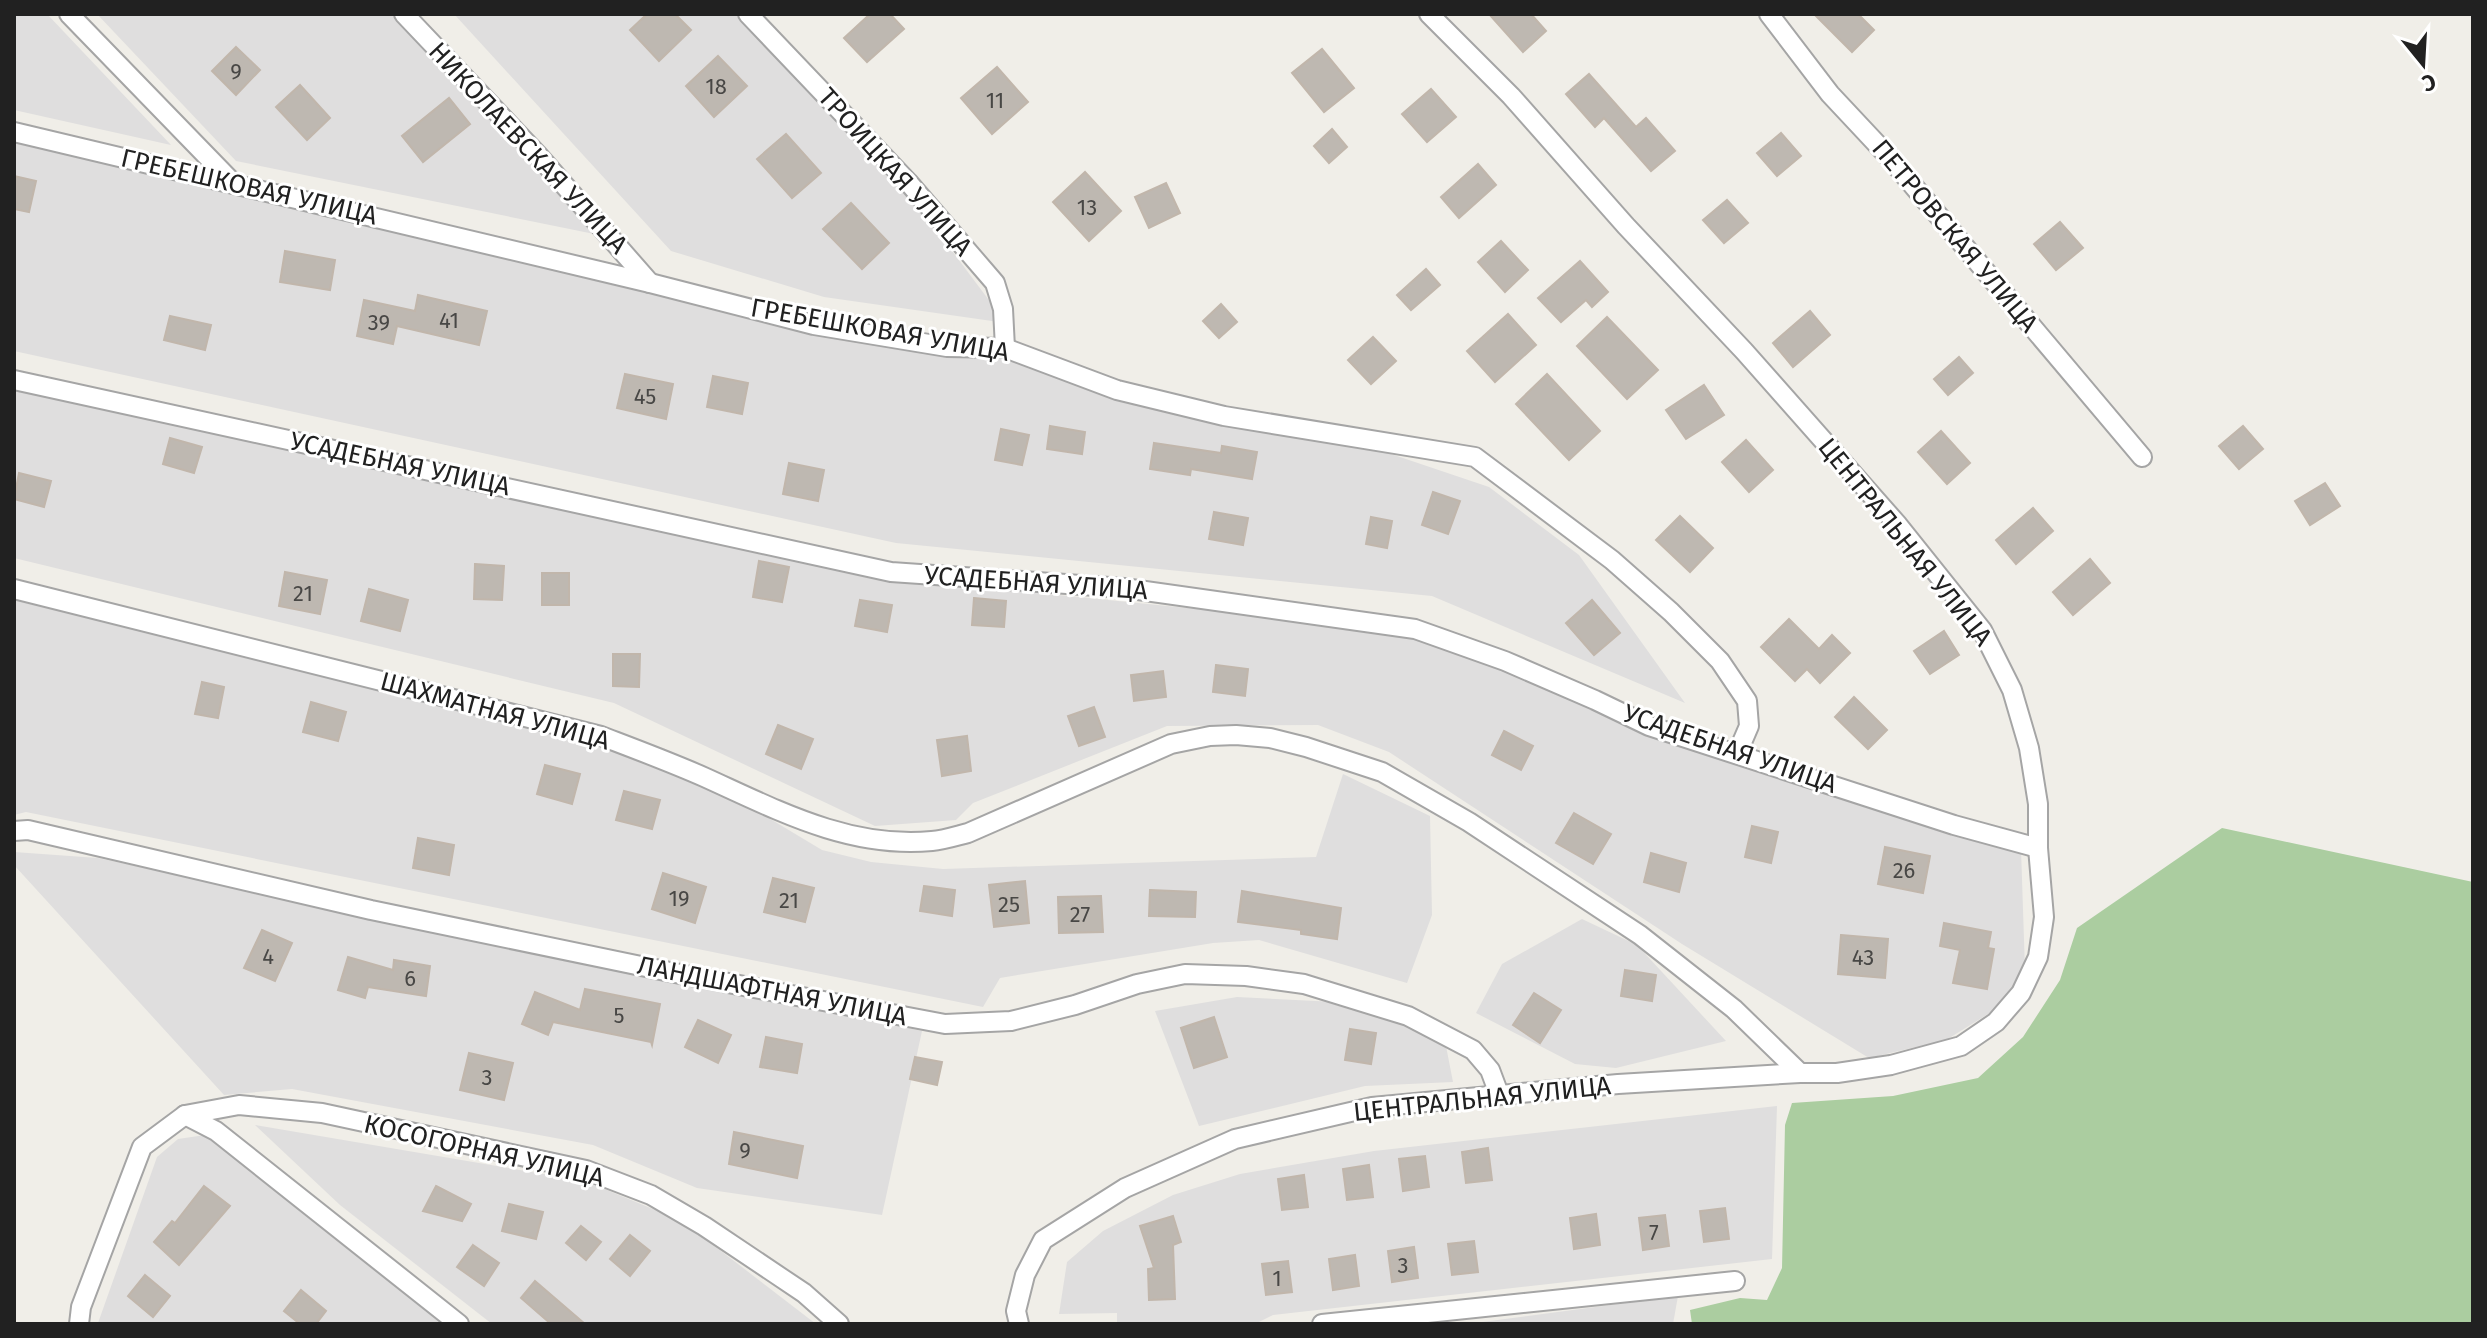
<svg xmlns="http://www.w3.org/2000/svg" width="2487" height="1338" font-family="'Fira Sans',sans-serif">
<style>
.residential{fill:#dfdede}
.forest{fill:#abcda0}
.building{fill:#beb8b1;stroke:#c1b6ab;stroke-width:2}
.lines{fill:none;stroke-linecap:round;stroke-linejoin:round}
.minor-casing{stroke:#a5a5a5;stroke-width:22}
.minor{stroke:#fff;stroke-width:18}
.labels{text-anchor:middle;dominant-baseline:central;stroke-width:6;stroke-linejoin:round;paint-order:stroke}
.number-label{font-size:22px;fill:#484745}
.street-label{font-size:26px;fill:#212121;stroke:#fff}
</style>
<rect width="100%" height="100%" fill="#f0eee8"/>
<g class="residential">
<path d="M14,14H47L171,145L14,110Z"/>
<path d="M97,14H404L609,237L236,161Z"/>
<path d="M454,14H745L899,180L1006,323L824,297L671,251Z"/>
<path d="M14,143L656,285L817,332L1039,360L1189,411L1314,428L1489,487L1579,555L1685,703L1432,596L896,543L14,351Z"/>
<path d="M14,389L889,578L1425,632L1647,729L2021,849L2025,970L2001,1006L1946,1040L1869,1058L1682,944L1389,752L1318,725L1167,726L973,803L956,820L875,826L614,703L14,558Z"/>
<path d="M14,596L604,738L684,767L822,850L871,862L943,869L1316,857L1343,774L1430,816L1432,915L1407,983L1259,940L1213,943L1000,978L983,1007L26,812L14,815Z"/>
<path d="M14,852L98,858L922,1031L882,1215L697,1188L593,1145L292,1089L224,1095L14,865Z"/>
<path d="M1582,919L1637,945L1726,1041L1616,1068L1575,1064L1476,1013L1502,964Z"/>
<path d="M1237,997L1336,1002L1399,1022L1445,1041L1453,1082L1365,1086L1199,1126L1155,1011Z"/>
<path d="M1777,1106L1772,1259L1273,1315L1255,1324H1117V1313L1059,1314L1067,1262L1103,1231L1173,1195L1240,1174L1374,1151Z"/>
<path d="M255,1125L585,1181L682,1221L816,1324H492L340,1205Z"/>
<path d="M212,1134L448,1324L98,1323L157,1157L178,1139Z"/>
<path d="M1678,1296L1673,1324H1467Z"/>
</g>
<path class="forest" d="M2222,828L2473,882V1324H1692L1690,1310L1740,1298L1767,1300L1782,1268L1785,1125L1792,1103L1893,1096L1978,1078L2023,1037L2060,980L2077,928Z"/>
<g class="building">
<path d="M647,14H675L691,30L659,61L630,30Z"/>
<path d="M870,14H890L904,29L867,62L844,38Z"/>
<path d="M1489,14H1531L1546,31L1523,52Z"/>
<path d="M1814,14H1858L1874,30L1852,52Z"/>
<path d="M236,47L260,70L236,95L212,71Z"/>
<path d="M1322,49L1354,88L1324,112L1292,73Z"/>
<path d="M718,56L747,86L714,117L686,86Z"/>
<path d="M997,67L1028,102L992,134L961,98Z"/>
<path d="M1589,74L1636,127L1646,118L1675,151L1651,171L1604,118L1595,127L1566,94Z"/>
<path d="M300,85L330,118L307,140L276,107Z"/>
<path d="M1431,89L1456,117L1427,142L1402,114Z"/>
<path d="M449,98L470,124L423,162L402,136Z"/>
<path d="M1332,129L1347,147L1329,163L1314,146Z"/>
<path d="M1781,133L1801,156L1777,176L1757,153Z"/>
<path d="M786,134L821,173L792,198L757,159Z"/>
<path d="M1478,164L1496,185L1459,218L1441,197Z"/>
<path d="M1085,172L1121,211L1089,241L1053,202Z"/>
<path d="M14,176L36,181L29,212L14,209Z"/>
<path d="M1166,183L1180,213L1149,228L1135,197Z"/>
<path d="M1727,200L1748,223L1724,243L1703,220Z"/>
<path d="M851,203L889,243L862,269L823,229Z"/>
<path d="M2060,222L2083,248L2056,270L2034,244Z"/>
<path d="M1501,241L1528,270L1505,292L1478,262Z"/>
<path d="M285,251L335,260L330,290L280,282Z"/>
<path d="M1580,261L1608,292L1592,307L1586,300L1561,322L1538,298Z"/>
<path d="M1426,269L1440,285L1411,310L1397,295Z"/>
<path d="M418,295L487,311L479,345L397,326L393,344L357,336L364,300L415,311Z"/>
<path d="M1221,304L1237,322L1219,338L1203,321Z"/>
<path d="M1810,311L1830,335L1793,367L1773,343Z"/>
<path d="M1508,314L1536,345L1495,382L1467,351Z"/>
<path d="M170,316L211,325L205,350L164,340Z"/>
<path d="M1607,317L1658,370L1627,399L1577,346Z"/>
<path d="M1373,337L1396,361L1371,384L1348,360Z"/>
<path d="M1959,357L1973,373L1948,395L1934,379Z"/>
<path d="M625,374L673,384L666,419L617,408Z"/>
<path d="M1547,374L1600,431L1569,460L1516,404Z"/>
<path d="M713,376L748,383L742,414L707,407Z"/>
<path d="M1704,385L1724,415L1686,439L1666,410Z"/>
<path d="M1050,426L1085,432L1082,454L1047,449Z"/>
<path d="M2243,426L2263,449L2239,469L2219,446Z"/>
<path d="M1001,429L1029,435L1022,465L995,460Z"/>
<path d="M1941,431L1970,463L1947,484L1918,452Z"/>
<path d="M170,438L202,447L194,473L163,464Z"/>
<path d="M1746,440L1773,470L1749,492L1722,462Z"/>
<path d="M1154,443L1221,453L1222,446L1257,452L1252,479L1191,469L1190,475L1150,469Z"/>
<path d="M789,463L824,470L818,501L783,494Z"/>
<path d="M19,473L51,481L44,507L14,499Z"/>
<path d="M2325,483L2340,506L2310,525L2295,501Z"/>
<path d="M1433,492L1460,501L1448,534L1422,525Z"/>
<path d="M2033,508L2053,531L2016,564L1996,540Z"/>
<path d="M1214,512L1248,518L1243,545L1209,539Z"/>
<path d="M1680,516L1713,548L1690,572L1656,540Z"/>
<path d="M1371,517L1392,521L1387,548L1366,544Z"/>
<path d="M2090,559L2110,583L2073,615L2053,592Z"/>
<path d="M759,561L789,567L782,602L753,597Z"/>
<path d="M475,564L504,566L502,600L474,599Z"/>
<path d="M285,572L327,580L320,614L279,606Z"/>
<rect x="542" y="573" width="27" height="32"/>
<path d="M369,589L408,600L400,631L361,621Z"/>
<path d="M974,598L1006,601L1004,627L972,625Z"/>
<path d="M860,600L892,605L887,632L855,626Z"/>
<path d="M1592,600L1620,633L1594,655L1566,623Z"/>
<path d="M1789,619L1819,649L1832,635L1850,653L1820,683L1807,669L1795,681L1761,647Z"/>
<path d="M1944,631L1959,655L1930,674L1914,651Z"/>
<path d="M613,654H640L639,687L613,686Z"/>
<path d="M1216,665L1248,669L1245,696L1213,692Z"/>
<path d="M1163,671L1166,697L1134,701L1131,675Z"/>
<path d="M202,682L224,687L218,718L195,714Z"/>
<path d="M1854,697L1887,730L1868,749L1835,717Z"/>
<path d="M311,702L346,712L338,741L303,732Z"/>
<path d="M1094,707L1105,737L1079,746L1068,716Z"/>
<path d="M778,725L813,739L801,769L766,754Z"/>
<path d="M1504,731L1533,746L1521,770L1492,755Z"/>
<path d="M967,736L971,771L942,776L937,740Z"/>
<path d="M545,765L580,774L572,804L537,794Z"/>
<path d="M624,791L660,800L652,829L616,820Z"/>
<path d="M1574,813L1611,834L1593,864L1556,843Z"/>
<path d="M1752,826L1778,832L1771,863L1745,857Z"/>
<path d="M418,838L454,845L449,875L413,868Z"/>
<path d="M1885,847L1930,856L1923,893L1878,884Z"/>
<path d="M1651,853L1686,863L1679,892L1644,882Z"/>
<path d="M663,873L706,887L695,923L652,909Z"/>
<path d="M773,878L814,888L805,922L764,912Z"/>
<path d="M1025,881L1029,923L994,927L989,885Z"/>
<path d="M924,886L955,890L952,916L920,911Z"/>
<path d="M1150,890L1196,892L1195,917L1149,916Z"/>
<path d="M1242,891L1341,908L1337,939L1301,934V930L1238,922Z"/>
<path d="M1101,896L1103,932L1059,933L1058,897Z"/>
<path d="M1944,923L1991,932L1988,948L1994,949L1987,989L1953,983L1960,950L1940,946Z"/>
<path d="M262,930L292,943L275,981L244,968Z"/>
<path d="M1841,935L1888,939L1885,978L1838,974Z"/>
<path d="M348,957L393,970L394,960L430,966L426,996L368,987L365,998L338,990Z"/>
<path d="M1625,970L1656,975L1652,1001L1621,996Z"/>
<path d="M585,989L660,1004L652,1045L651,1042L553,1022L548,1035L522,1024L535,992L580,1010Z"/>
<path d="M1534,993L1561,1010L1540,1043L1513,1025Z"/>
<path d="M1214,1017L1227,1057L1194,1068L1181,1028Z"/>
<path d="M698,1020L731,1035L718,1063L685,1047Z"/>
<path d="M1350,1029L1376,1033L1371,1064L1345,1060Z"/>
<path d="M766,1037L802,1044L797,1073L760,1067Z"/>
<path d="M469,1053L513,1063L504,1100L460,1090Z"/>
<path d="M915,1057L942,1062L937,1085L910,1079Z"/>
<path d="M734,1132L803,1146L797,1178L729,1164Z"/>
<path d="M1488,1148L1492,1180L1466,1183L1462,1152Z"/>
<path d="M1425,1156L1429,1187L1403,1191L1399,1159Z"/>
<path d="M1369,1165L1373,1197L1347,1200L1343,1169Z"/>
<path d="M1304,1175L1308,1207L1282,1210L1278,1179Z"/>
<path d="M204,1186L230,1206L179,1265L154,1242L172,1221L175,1223Z"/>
<path d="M436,1186L471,1204L462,1221L423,1211Z"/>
<path d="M509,1204L543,1212L536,1239L502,1231Z"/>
<path d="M1725,1208L1729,1239L1704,1242L1700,1211Z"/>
<path d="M1596,1214L1600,1245L1574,1249L1570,1218Z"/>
<path d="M1665,1215L1669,1246L1643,1250L1639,1218Z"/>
<path d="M1173,1216L1181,1242L1173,1245L1175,1299L1149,1300L1148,1269L1154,1268L1140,1226Z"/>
<path d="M581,1226L601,1242L586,1260L566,1243Z"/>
<path d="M630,1235L650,1251L630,1276L610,1259Z"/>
<path d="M1474,1241L1478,1272L1452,1275L1448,1244Z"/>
<path d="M473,1245L499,1263L484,1286L457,1267Z"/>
<path d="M1414,1247L1418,1278L1392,1282L1388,1251Z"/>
<path d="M1355,1255L1359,1286L1333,1290L1329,1259Z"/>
<path d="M1288,1261L1292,1292L1266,1295L1262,1264Z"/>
<path d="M145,1275L170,1296L153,1317L128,1296Z"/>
<path d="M535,1281L585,1324H551L521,1298Z"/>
<path d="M301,1290L326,1311L316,1324H300L284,1311Z"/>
</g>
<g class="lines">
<defs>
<g id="minor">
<path d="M69,14L233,183"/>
<path d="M404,14L537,154L650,283"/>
<path d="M748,14L908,182L995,283L1003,309L1005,348"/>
<path d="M1769,14L1830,94L1889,157L2142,457"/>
<path d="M14,132L650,283L814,325L947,347L1005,348L1117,390L1224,416L1475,457L1612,560L1671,612L1720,661L1747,701L1749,726L1737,754"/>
<path d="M14,380L891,572L1124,588L1415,629L1505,661L1595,700L1649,726L1954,825L2038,848"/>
<path d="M14,589L601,736C635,749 670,762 704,777C777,810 849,849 932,841C944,840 956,836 968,833L1171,744L1210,736L1236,735L1270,738L1306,747L1382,772L1469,822L1640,935L1734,1009L1800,1073H1837L1891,1065L1961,1046L1996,1022L2021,993L2038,957L2044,917L2038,848V804L2029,748L2012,690L1982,630L1898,525L1744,351L1626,226L1511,96L1429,14"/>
<path d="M14,831L28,830L371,910L670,972L945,1024L1011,1021L1075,1005L1137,984L1185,974L1246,976L1304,984L1408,1016L1473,1050L1490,1070L1499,1094"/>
<path d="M185,1115L216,1131L459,1324"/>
<path d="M79,1324L81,1307L142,1147L185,1115L239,1105L322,1113L586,1170L651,1195L704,1226L804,1293L839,1324"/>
<path d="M1019,1324L1016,1311L1025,1275L1043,1240L1125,1188L1235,1139L1372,1107L1618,1084L1800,1073"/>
<path d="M1322,1324L1735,1281"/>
</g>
</defs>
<use href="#minor" class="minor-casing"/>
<use href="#minor" class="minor"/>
</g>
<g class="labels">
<g class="number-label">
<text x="236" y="71">9</text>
<text x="716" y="86">18</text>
<text x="995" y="100">11</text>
<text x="1087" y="207">13</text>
<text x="449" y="320">41</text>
<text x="379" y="322">39</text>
<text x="645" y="396">45</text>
<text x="303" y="593">21</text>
<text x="1904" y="870">26</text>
<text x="679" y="898">19</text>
<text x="789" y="900">21</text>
<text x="1009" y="904">25</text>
<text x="1080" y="914">27</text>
<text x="268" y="956">4</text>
<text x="1863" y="957">43</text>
<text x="410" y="978">6</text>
<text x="619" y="1015">5</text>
<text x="487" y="1077">3</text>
<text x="745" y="1150">9</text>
<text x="1654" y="1232">7</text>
<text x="1403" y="1265">3</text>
<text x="1277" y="1278">1</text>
</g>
<g class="street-label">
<text transform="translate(528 148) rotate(47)">НИКОЛАЕВСКАЯ УЛИЦА</text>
<text transform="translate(895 172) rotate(48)">ТРОИЦКАЯ УЛИЦА</text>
<text transform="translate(249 187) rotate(13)">ГРЕБЕШКОВАЯ УЛИЦА</text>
<text transform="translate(1955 236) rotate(50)">ПЕТРОВСКАЯ УЛИЦА</text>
<text transform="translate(880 330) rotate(10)">ГРЕБЕШКОВАЯ УЛИЦА</text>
<text transform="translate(400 464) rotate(12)">УСАДЕБНАЯ УЛИЦА</text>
<text transform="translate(1905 542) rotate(51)">ЦЕНТРАЛЬНАЯ УЛИЦА</text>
<text transform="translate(1036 583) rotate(4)">УСАДЕБНАЯ УЛИЦА</text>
<text transform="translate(495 711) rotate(15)">ШАХМАТНАЯ УЛИЦА</text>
<text transform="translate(1730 749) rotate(19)">УСАДЕБНАЯ УЛИЦА</text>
<text transform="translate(772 991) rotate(11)">ЛАНДШАФТНАЯ УЛИЦА</text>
<text transform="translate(1482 1099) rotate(-6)">ЦЕНТРАЛЬНАЯ УЛИЦА</text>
<text transform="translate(484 1151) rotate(13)">КОСОГОРНАЯ УЛИЦА</text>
</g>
</g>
<rect width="2487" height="1338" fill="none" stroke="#212121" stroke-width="32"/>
<g transform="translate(2423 64) rotate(162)" stroke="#ffffff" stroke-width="6" paint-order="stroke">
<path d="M0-6L14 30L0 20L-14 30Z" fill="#212121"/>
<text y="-12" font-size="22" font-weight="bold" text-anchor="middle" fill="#212121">С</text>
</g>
</svg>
